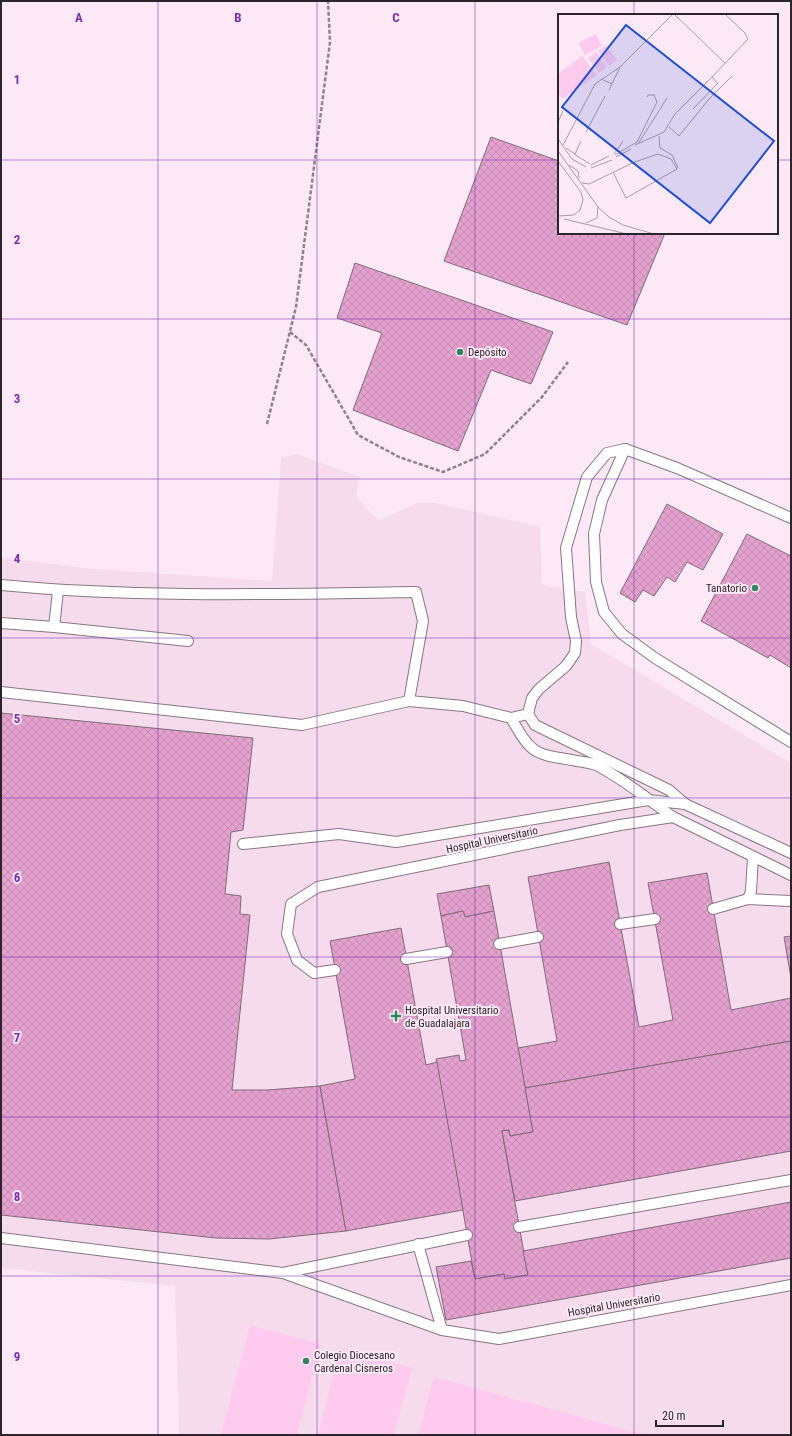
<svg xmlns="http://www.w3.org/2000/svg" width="792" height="1436" font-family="'Roboto Condensed',sans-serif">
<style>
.built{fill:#f6dbec}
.park{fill:#fecaed}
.building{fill:url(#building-cross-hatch);stroke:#7d6c77}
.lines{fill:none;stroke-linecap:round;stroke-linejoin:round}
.service-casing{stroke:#887782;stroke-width:12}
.path{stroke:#8e8189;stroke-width:2.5;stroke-dasharray:4 2;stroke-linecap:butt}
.service{stroke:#fff;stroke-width:10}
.grid{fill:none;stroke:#7b2cbf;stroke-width:1;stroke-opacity:0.55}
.poi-dot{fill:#2d885d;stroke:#fde9f6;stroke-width:1.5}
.labels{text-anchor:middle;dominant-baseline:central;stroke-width:4;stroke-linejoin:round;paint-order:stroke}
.poi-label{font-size:11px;fill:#2b2428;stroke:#fde9f6;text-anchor:start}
.street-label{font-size:11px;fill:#2b2428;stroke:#fde9f6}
.inset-road{fill:none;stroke:#a99aa4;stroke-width:1}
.view{fill:#1d4ed8;fill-opacity:0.15;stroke:#1d4ed8;stroke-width:2}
.inset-edge{fill:none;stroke:#2b2428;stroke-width:2}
.grid-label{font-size:13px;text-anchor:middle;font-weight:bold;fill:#7b2cbf;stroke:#fde9f6;stroke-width:4;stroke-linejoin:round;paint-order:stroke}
</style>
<defs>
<pattern id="building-cross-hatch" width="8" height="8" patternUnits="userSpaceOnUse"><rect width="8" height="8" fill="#e4a1ce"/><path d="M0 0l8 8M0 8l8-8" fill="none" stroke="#c48ab1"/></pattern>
</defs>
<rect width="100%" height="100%" fill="#fde9f6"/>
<path class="built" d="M297,454L360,477L356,494L364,506L379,520L418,503H436L540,527L542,585L585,592L591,644L791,763V1435H179L175,1286L1,1268V557L83,568L272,581L281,458Z"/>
<g class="park">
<path d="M250,1325L321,1344L297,1435H221Z"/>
<path d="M340,1349L412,1368L394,1435H318Z"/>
<path d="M434,1377L646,1435H418Z"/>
</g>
<g class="building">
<path d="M491,137L559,161V233H665L627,325L444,261Z"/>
<path d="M355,263L553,332L531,384L491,370L458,451L353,410L382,333L337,318Z"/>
<path d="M667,504L723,534L703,570L687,562L675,582L667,577L654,596L643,590L635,602L620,593Z"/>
<path d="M747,534L791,556V668L770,655L768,658L701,621Z"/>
<path d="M1,713L253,738L243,830L231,832L225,894L241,896L240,914L250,915L232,1090H267L320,1086L346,1231L269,1239L216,1238L1,1215Z"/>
<path d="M609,862L639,1027L673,1020L648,883L707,873L731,1010L791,998V1041L525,1088L518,1048L557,1041L528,877Z"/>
<path d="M489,885L494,911L465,917L463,911L441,916L437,894Z"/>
<path d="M463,911L465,917L494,911L533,1132L510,1136L509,1130L502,1131L528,1275L505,1279L504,1274L475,1279L436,1059L459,1055L460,1061L466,1060L441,916Z"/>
<path d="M401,928L426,1065L437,1062L463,1210L346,1231L320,1086L355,1079L330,941Z"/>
<path d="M791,936V978L784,937Z"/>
<path d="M791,1041V1151L515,1201L502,1131L509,1130L510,1136L533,1132L525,1088Z"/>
<path d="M791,1202V1258L446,1320L436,1267L471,1261L475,1279L504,1274L505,1279L528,1275L523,1251Z"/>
</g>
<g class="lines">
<defs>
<g id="service">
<path d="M791,518L677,468L625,449L602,500L594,534L596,582L604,612L622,634L655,658L791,742"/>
<path d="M1,585C139,598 278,594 416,592L423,621L409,701"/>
<path d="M1,623L54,627L188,641"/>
<path d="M54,627L58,591"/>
<path d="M1,692L302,725L409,701L463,706L511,718C531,753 533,754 572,760C580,762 589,762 596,765C624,779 647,799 673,817"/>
<path d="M528,714L535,725L669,790L685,804L791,853"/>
<path d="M511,718L528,714L532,698L539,689L566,666L575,653L576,641L571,617L566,548L587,477L607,453L625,449"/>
<path d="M243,844L339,834L396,842L648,800L685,804"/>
<path d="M748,899L751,891L753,857"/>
<path d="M713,909L748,899L791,901"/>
<path d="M620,924L655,919"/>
<path d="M499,944L538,937"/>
<path d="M406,959L447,952"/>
<path d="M335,970L314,973L297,960L287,934L291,904L318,887L620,825L673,817L791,875"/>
<path d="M519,1227L791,1180"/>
<path d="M1,1238L283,1273L442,1330L499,1339L791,1285"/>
<path d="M418,1244L442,1330"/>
<path d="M283,1273L467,1235"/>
</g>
</defs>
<use href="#service" class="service-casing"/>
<g class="path">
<path d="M290,332L306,345L358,435L399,457L443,472L485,454L542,397L568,362"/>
<path d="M267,424L296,307L330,42L328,1"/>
</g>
<use href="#service" class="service"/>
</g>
<path class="grid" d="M158,1V1435M317,1V1435M475,1V1435M634,1V15M1,160H559M777,160H791M634,233V1435M1,319H791M1,479H791M1,638H791M1,798H791M1,957H791M1,1117H791M1,1276H791"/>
<g class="poi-dot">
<circle cx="460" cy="352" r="4"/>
<circle cx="755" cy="588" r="4"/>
<path d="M394 1010h4v4h4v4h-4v4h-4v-4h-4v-4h4z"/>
<circle cx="306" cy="1361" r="4"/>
</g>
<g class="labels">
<g class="poi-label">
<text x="468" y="352">Depósito</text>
<text x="747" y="588" text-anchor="end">Tanatorio</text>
<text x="405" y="1010">Hospital Universitario<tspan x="405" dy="13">de Guadalajara</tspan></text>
<text x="314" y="1355">Colegio Diocesano<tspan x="314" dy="13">Cardenal Cisneros</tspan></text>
</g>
<g class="street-label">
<text transform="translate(492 840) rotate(-12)">Hospital Universitario</text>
<text transform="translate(614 1305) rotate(-10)">Hospital Universitario</text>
</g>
</g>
<g transform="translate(558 14)">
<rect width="220" height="220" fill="#fde9f6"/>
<path d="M38,20L44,32L27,41L20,29ZM48,31L59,46L51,52L40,37ZM38,38L49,53L41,59L30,44ZM24,42L39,61L5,85L0,78V60Z" fill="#fecaed"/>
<path class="inset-road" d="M116,0L167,49M43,65L54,70M159,69L154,63L190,25L187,19L167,0M51,76L62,53M135,95L160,69M0,108L5,97M111,113L121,122L151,85L174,62M28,118L47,82M101,122L102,134L114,141L120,154M0,125L14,145L28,153M80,130L109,84M5,131L37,70L62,53L115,0M77,131L106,118L117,100L154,63M8,134L17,140L23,127M0,137L40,193L51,203L65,211L96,220M16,140L32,150M56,140L65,127M57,141L79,128L99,88L96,81H90L89,83M58,143L73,135M0,147L23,178L25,186L22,196L16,201L0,202M11,151L20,157L21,164M33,151L51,142M33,154L54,146M24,169L31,170L60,156L74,149L100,140L113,145L119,155L68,184L55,158M6,205L69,220M28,209L39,204L40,193"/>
<path class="view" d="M68,11L216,127L152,209L4,93Z"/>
<rect width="220" height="220" class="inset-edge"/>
</g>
<g class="grid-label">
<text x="79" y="22">A</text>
<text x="238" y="22">B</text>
<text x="396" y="22">C</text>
<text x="17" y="84">1</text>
<text x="17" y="244">2</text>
<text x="17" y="403">3</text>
<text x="17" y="563">4</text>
<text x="17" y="723">5</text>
<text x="17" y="882">6</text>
<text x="17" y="1042">7</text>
<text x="17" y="1201">8</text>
<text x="17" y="1361">9</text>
</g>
<rect width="792" height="1436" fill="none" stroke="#2b2428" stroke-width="4"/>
<path d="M656 1420v6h67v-6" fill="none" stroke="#2b2428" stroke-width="2"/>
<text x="662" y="1420" font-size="12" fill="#2b2428" stroke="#fde9f6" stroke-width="3" paint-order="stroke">20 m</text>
</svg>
